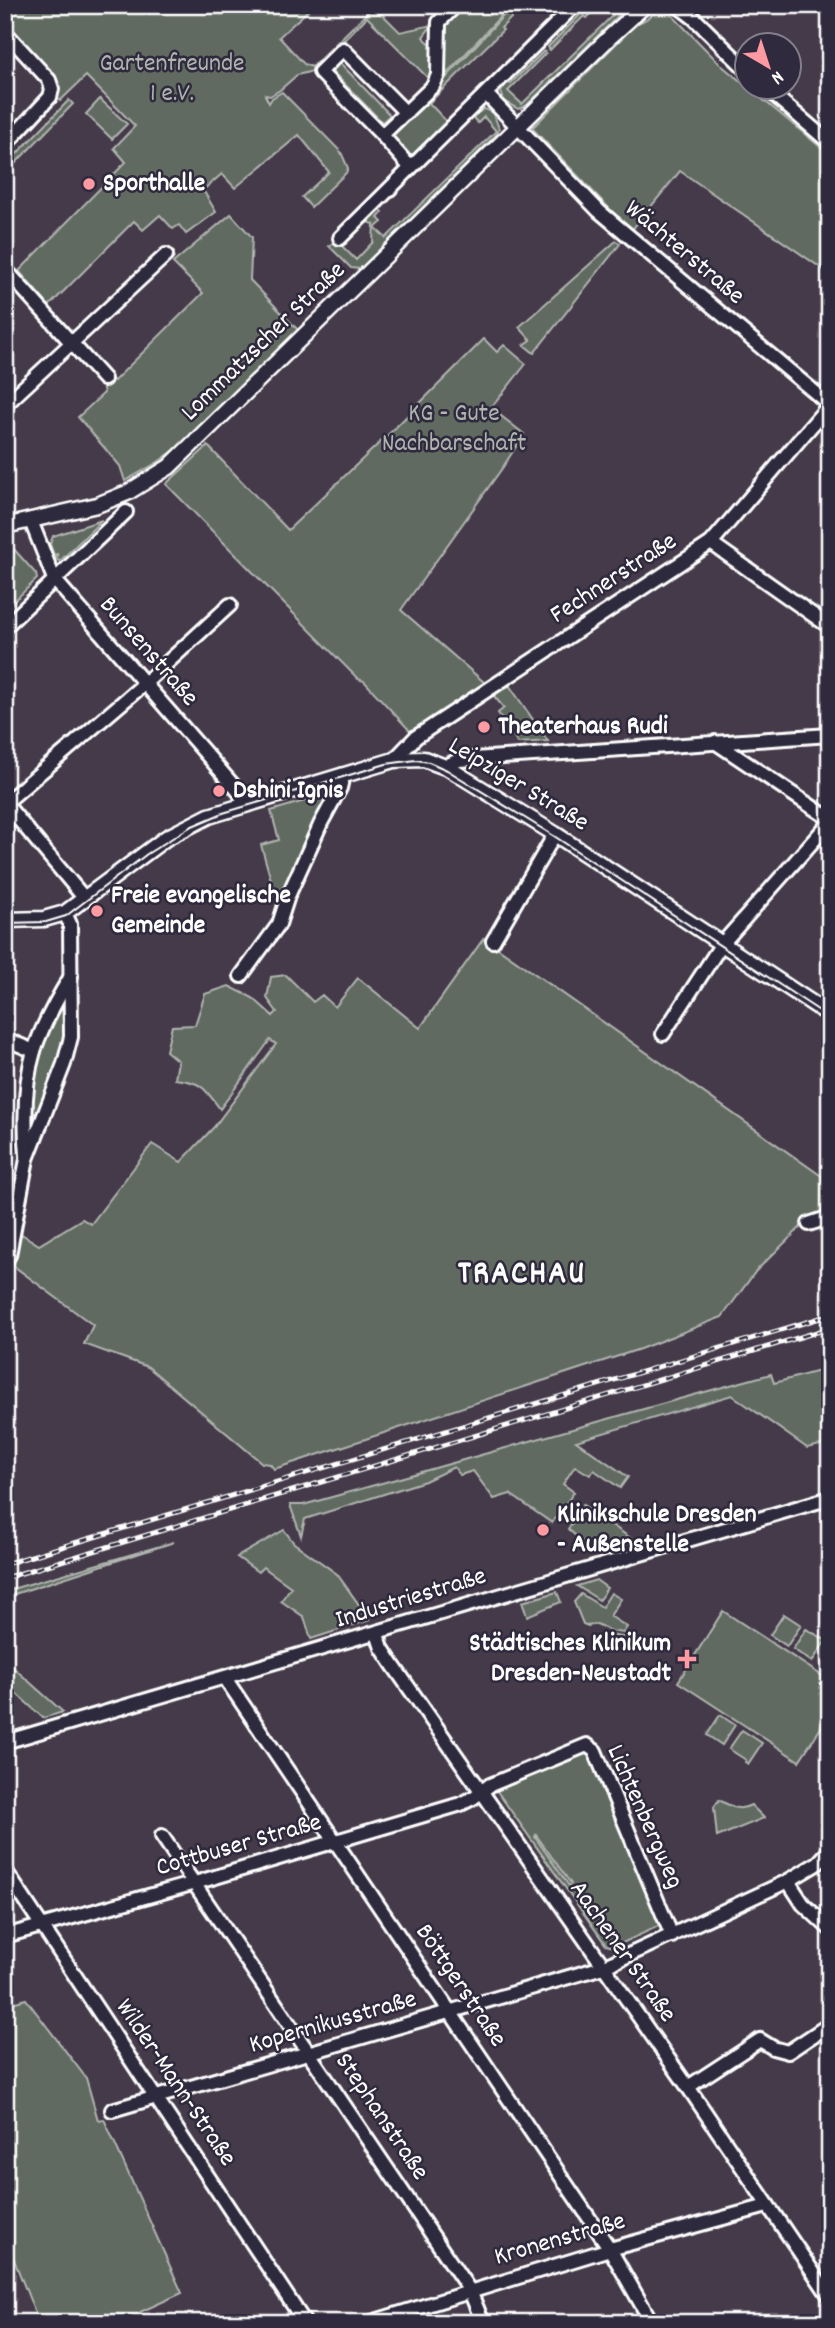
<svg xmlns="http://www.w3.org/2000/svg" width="835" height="2328" font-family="Dekko,sans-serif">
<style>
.green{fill:#606b60;stroke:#b0b5b0;stroke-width:2;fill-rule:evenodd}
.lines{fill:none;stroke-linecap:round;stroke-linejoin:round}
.minor-casing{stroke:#fff;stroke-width:18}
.major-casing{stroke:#fff;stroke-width:19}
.minor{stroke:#2f2a3d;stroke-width:12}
.major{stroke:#2f2a3d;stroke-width:14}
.tram{stroke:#fff;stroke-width:2}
.rail-casing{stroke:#fff;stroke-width:5}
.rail{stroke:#2f2a3d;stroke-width:2.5;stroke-dasharray:8;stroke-linecap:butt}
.poi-dot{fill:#ff9aa2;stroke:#2f2a3d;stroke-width:2.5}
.labels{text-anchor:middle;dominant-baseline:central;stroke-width:5;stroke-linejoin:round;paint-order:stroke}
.park-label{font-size:26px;fill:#b0b5b0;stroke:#2f2a3d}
.poi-label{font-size:26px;font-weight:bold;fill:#fff;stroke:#2f2a3d;text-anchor:start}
.street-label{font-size:26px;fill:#fff;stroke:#2f2a3d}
.district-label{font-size:33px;font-weight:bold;letter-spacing:2px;fill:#fff;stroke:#2f2a3d}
</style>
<rect width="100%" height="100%" fill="#453a49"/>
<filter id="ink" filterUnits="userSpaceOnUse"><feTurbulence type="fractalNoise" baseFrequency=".0143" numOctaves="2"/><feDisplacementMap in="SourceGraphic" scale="14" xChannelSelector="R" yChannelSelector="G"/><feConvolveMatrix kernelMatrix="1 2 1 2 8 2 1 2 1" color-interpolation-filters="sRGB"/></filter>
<g filter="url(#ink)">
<g class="green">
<path d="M5,5H314L279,37L304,64L312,67L374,6L400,32L432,25L423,37L429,43L435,38L436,40L431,81L367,17L313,71L297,75L280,90L270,96L265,95L269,103L272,98L282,92L341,152L348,168L346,173L311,207L302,197L329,172L299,135L235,188L222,174L203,190L216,212L186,234L179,225L173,229L160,215L143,230L134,221L49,306L19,271L126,162L114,148L135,126L86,76L60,101L57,97L52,78L5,26Z"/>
<path d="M482,5H511L443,78L445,23L458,10Z"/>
<path d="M513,5H524L501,28L503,30L429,103L447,122L409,158L389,138V132L444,80Z"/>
<path d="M580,5H594L592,7L595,10L587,18L584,16L550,50L548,47L579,16L575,11Z"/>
<path d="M605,5H620L615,11L619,15L526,106L518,109L505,102L501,92L507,82L510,84L544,51L546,53L508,91L522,104L613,15Z"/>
<path d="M664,9L671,14L721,65L830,155V274L680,171L631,231L532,128L637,23C648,21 653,11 664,9Z"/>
<path d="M340,63L390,115L382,122L332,71Z"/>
<path d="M100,99L127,124L112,139L86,114Z"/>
<path d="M69,100L73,104L5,174V166Z"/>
<path d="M484,109C494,111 496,120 499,129L495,136L360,269L351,268L329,246L336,240L356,260L373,242L374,224L367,222L369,214L378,206L383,212L378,218L382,222L375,228L386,238L496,131L484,117L478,123L472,117Z"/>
<path d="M231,214L252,237L250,280L298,330L187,441L158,462L125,481L120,466L78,417L104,393L101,382L108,376L114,381L203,293L173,263Z"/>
<path d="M616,241L620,244L534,353L524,345L531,340L519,327Z"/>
<path d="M484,339L497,352L504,345L526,364L491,408L524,434L503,467L401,610L485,683L411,732L364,681L358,679L166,484L208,446L288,530L394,429Z"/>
<path d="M102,520L62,559L59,561L55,558L58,556L57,554L54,555L50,544L53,536Z"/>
<path d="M5,543L13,548L36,574L37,579L5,610Z"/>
<path d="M509,685L548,741L518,743L498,713L504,708L493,695Z"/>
<path d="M331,793L280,902L277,901L261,845L279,840L271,811Z"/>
<path d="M484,938L830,1182V1209L808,1216L806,1222L756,1271L722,1317L640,1349L274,1469L270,1464L262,1463L148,1367L84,1344L93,1325L11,1264L20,1233L39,1245L82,1219L91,1224L152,1144L181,1162L214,1127L276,1044L270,1040L220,1109C204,1087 202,1082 175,1079L178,1061L166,1051L172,1026L195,1025L205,994L229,986L253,998L273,1016L277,1012L267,998L271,977L286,975L313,1002L322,995L335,1007L358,978L420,1028Z"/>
<path d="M65,995L67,1036L43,1107L38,1112L33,1114C21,1092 52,1021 61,997Z"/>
<path d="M830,1368V1443L807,1448L732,1395L576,1441L628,1477L620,1488L594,1470L590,1475L575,1466L563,1484L574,1492L552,1523L510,1494L494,1499L473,1471L460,1475L454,1467L425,1481L305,1519L301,1536L290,1505H303C459,1462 614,1416 771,1374L774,1383Z"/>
<path d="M583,1505L636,1542L596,1554L568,1529Z"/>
<path d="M284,1530L294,1543L337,1574L370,1620L311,1639L304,1617L281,1601L291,1587L263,1567L258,1572L237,1557Z"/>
<path d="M174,1542L5,1597V1591Z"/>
<path d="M596,1580L607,1588L599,1600L577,1586Z"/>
<path d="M557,1592L561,1602L527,1616L522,1602Z"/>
<path d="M611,1593L621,1599L610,1616L627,1627L623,1633L610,1631L597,1624L588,1626L583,1624L574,1602L581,1594L602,1607Z"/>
<path d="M723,1611L830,1681V1714L799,1761L678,1682Z"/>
<path d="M784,1614L801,1625L787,1646L770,1635Z"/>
<path d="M806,1629L826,1640L812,1662L793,1649Z"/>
<path d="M609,1635L622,1637L613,1649L604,1651L599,1648Z"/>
<path d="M5,1660L63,1712L43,1718L5,1683Z"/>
<path d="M720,1715L735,1725L722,1745L707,1735Z"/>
<path d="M742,1730L762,1743L748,1764L745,1762L746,1760L729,1749Z"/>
<path d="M582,1750L595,1757L663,1924L614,1947L606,1945L494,1787ZM536,1835L571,1884L569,1886L535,1837Z"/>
<path d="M719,1800C731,1806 738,1812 751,1805L764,1818L717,1837L714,1807Z"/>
<path d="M26,1999L86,2078L98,2120L104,2119L182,2293L140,2312L143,2323H39L5,2237V2005Z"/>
</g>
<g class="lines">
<defs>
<g id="minor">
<path d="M677,5L694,18L748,71"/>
<path d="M5,32L49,80L52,89L50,97L5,145"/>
<path d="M766,88L830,143"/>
<path d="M486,94L599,211L830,405"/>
<path d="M382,135L320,72L343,49L406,113"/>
<path d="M410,167L382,135L433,86L438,75L439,22L456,5"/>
<path d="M340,238L575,5"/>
<path d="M5,269L104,379"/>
<path d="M5,405L166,255"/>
<path d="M31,521L54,579L240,793L244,804"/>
<path d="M711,543L830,627"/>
<path d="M5,627L126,512"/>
<path d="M715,742L830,819"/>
<path d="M394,760L416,737L711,543L830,404"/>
<path d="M448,768L450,764L459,760L830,735"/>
<path d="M5,803L144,684L230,605"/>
<path d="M5,803L85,899"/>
<path d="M493,941L555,834"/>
<path d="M241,976L279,924L288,896L321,823L340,788L343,775"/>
<path d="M663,1034L721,945L830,822"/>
<path d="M5,1039L34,1051"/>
<path d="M27,1155C24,1120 24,1084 34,1051C42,1025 57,999 71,976"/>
<path d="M809,1224L830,1217"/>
<path d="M5,1262L9,1255L27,1159L64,1064L71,1037L70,924L65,913"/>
<path d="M377,1633L382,1648L393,1665L688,2087L830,2297"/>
<path d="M225,1678L610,2249L652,2323"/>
<path d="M5,1742L830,1498"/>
<path d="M162,1836L470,2291L483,2323"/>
<path d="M5,1870L305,2323"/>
<path d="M788,1881L803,1904L830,1929"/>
<path d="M5,1936L195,1883L461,1804L473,1798L490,1785L587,1745L595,1751L672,1936"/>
<path d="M688,2087L760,2040L773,2048L788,2052L830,2024"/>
<path d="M112,2110L603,1967L788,1881L818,1863L830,1850"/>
<path d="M368,2323L610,2249L767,2206"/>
</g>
<g id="major">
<path d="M5,526L97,505L127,493L169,467L611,36L645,5"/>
<path d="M5,920L44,919L65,913L166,838L209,816L394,760L424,759L448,768L555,834L830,1015"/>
</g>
</defs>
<use href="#minor" class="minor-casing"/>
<use href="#major" class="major-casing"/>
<use href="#minor" class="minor"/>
<use href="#major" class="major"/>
<path class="tram" d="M5,923L46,922L66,916L147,854L190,827L223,813L386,764L416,760L429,762L447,770L554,836L830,1018"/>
<defs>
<g id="rail">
<path d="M5,1564L830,1315"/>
<path d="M5,1578L830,1328"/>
</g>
</defs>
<use href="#rail" class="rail-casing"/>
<use href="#rail" class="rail"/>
</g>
</g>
<g class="poi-dot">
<circle cx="89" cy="184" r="7"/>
<circle cx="484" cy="727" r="7"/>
<circle cx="219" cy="791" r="7"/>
<circle cx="97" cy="911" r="7"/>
<circle cx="543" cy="1530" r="7"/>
<path d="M683.5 1648.5h7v7h7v7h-7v7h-7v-7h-7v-7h7z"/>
</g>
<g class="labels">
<g class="park-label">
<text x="172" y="64">Gartenfreunde<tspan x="172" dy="30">1 e.V.</tspan></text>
<text x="454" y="414">KG - Gute<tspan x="454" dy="30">Nachbarschaft</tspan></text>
</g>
<g class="poi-label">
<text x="103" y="184">Sporthalle</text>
<text x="498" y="727">Theaterhaus Rudi</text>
<text x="233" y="791">Dshini Ignis</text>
<text x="111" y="896">Freie evangelische<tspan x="111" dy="30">Gemeinde</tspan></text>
<text x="557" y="1515">Klinikschule Dresden<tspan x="557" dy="30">- Außenstelle</tspan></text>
<text x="671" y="1644" text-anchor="end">Städtisches Klinikum<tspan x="671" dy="30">Dresden-Neustadt</tspan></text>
</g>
<g class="street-label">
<text transform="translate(684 253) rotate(40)">Wächterstraße</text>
<text transform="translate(264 342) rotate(-44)">Lommatzscher Straße</text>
<text transform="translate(614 579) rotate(-33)">Fechnerstraße</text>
<text transform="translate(148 652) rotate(49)">Bunsenstraße</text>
<text transform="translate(518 785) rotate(31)">Leipziger Straße</text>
<text transform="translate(411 1599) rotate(-17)">Industriestraße</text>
<text transform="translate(644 1817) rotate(66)">Lichtenbergweg</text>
<text transform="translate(239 1846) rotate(-16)">Cottbuser Straße</text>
<text transform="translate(622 1952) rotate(55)">Aachener Straße</text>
<text transform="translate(460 1986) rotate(56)">Böttgerstraße</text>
<text transform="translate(333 2023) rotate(-16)">Kopernikusstraße</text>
<text transform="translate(175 2083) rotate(56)">Wilder-Mann-Straße</text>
<text transform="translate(381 2117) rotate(56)">Stephanstraße</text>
<text transform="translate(560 2240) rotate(-16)">Kronenstraße</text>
</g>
<g class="district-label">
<text x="522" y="1275">TRACHAU</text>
</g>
</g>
<rect width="835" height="2328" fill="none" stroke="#2f2a3d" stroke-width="28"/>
<rect x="14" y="14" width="807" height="2300" fill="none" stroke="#fff" stroke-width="2.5" filter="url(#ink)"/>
<g transform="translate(768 66) rotate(141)"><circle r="33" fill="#2f2a3d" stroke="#827f8b" stroke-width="2"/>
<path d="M0-5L12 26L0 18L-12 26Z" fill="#ff9aa2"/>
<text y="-10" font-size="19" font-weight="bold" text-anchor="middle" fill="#ffffff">N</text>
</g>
</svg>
